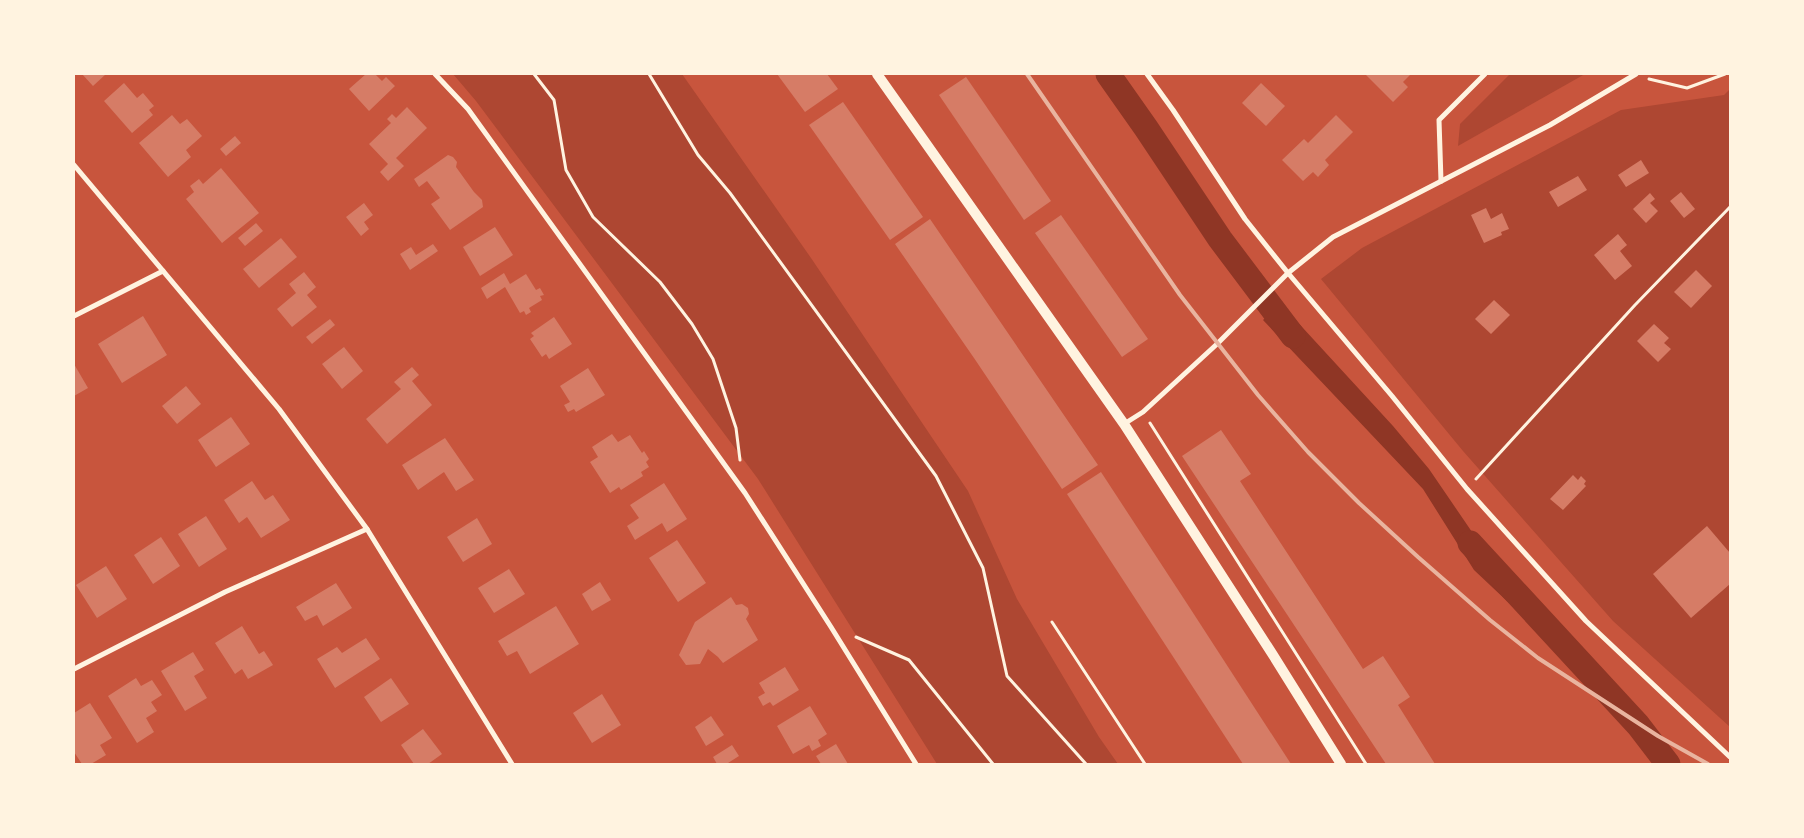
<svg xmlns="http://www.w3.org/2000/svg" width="1804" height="838" font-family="Mulish,sans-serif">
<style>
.green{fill:#ae4732}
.water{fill:#8f3625}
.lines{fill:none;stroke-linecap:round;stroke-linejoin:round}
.canal{stroke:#8f3625;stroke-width:25}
.building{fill:#d67c66}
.path{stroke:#fff3e0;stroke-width:3}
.minor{stroke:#fff3e0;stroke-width:5}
.secondary{stroke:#fff3e0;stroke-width:10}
.rail{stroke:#e9b49f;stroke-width:4}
</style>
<rect width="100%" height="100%" fill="#c8553d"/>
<g class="green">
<path d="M453,74H682L811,258L968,491L1017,599L1099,737L1118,764H937L758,479L476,101Z"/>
<path d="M1510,74H1585L1458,146L1460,124Z"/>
<path d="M1730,89V727L1613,621L1463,451L1321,279L1362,248L1621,110L1724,95Z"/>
</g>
<path class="water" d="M1280,303L1393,426L1429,469L1485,551L1509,603L1474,570L1423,489L1263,320Z"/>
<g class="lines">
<g class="canal">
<path d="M1108,74L1146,128L1220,239L1293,336"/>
<path d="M1470,543L1638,725L1668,764"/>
</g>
</g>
<g class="building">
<path d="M82,74H106L93,86Z"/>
<path d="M366,74H375L382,81L386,77L395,86L369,111L349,89Z"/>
<path d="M777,74H827L838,89L805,112Z"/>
<path d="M1365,74H1411L1403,82L1408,87L1393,102Z"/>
<path d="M966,77L1051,201L1024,220L939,95Z"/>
<path d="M124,83L137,98L143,93L154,106L149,110L153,115L132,133L104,101Z"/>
<path d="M1261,83L1285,106L1266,126L1242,103Z"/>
<path d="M843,102L923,217L890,240L809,125Z"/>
<path d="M407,107L427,128L396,158L404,166L388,181L380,172L388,164L369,144L391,123L387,119L392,114L396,118Z"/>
<path d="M172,115L180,124L187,119L202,136L186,150L191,157L168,177L139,143Z"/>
<path d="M1336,115L1353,132L1325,160L1329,165L1318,177L1313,172L1303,181L1282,160L1304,139L1308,143Z"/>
<path d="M235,136L241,143L226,156L220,149Z"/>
<path d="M448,155L453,157L457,162L456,167L474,192L482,200L483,207L450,230L431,204L440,198L427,181L419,187L414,179Z"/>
<path d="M1641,160L1649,173L1626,187L1618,175Z"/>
<path d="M221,168L259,213L222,243L186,199L194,192L190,186L199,179L203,184Z"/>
<path d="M1578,176L1587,190L1558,207L1549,192Z"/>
<path d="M1681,192L1695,209L1684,218L1670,201Z"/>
<path d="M1650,193L1655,199L1650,203L1658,211L1646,223L1633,209Z"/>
<path d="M364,203L373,215L364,222L369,229L361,236L346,217Z"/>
<path d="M1486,208L1491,219L1502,213L1509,229L1501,232L1502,235L1484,243L1471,215Z"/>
<path d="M1061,215L1148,339L1122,357L1035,233Z"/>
<path d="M930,219L1098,465L1062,489L974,358L895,244Z"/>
<path d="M256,223L263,231L245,246L238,238Z"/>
<path d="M495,227L513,255L480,276L463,247Z"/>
<path d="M1618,234L1627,245L1620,251L1632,266L1615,280L1594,255Z"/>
<path d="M281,238L297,257L259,288L243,269Z"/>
<path d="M433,244L438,251L410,270L400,254L411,247L416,255Z"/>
<path d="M1696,270L1712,286L1691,308L1674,292Z"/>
<path d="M304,272L316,287L307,295L317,307L292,327L277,309L296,293L289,284Z"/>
<path d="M504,273L510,284L526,274L536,290L540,288L544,295L540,296L542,300L529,308L531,312L526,315L524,311L520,313L505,287L487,299L481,288Z"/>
<path d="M1494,300L1510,315L1491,334L1475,319Z"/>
<path d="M143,316L167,355L122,383L98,344Z"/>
<path d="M554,317L572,344L549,359L546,354L542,357L530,339L534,336L531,333Z"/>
<path d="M330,319L335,325L312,344L306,337Z"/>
<path d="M1654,324L1669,338L1664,343L1671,349L1658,362L1637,341Z"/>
<path d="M344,347L363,371L342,389L322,364Z"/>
<path d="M74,364L88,388L74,396Z"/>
<path d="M412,367L419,375L412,381L432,405L387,444L366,419L401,389L394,382Z"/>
<path d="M588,368L605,395L576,412L574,409L568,412L564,405L570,402L560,386Z"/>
<path d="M186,386L201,404L177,424L162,406Z"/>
<path d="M231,417L250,444L216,467L198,440Z"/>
<path d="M1221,430L1251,474L1240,481L1363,669L1383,656L1410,697L1398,705L1435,764H1386L1182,456Z"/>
<path d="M612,434L618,442L630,435L642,453L644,451L649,459L646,462L649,467L641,472L643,476L621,490L619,487L610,493L590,462L598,457L592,447Z"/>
<path d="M445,438L474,480L456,491L444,472L418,490L402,465Z"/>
<path d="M1101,472L1186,602L1291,764H1243L1067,494Z"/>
<path d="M1573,475L1578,480L1581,476L1586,481L1584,484L1586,486L1563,510L1550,499Z"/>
<path d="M252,481L265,500L273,495L290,520L261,538L247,517L239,523L224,500Z"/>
<path d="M664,483L687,519L667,532L662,523L635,540L627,526L639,518L630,505Z"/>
<path d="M206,516L227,549L199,567L178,534Z"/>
<path d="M477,518L492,544L463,562L447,537Z"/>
<path d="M1707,526L1730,553V584L1691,618L1653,574Z"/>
<path d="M161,537L180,566L153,584L134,555Z"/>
<path d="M677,540L706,583L678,602L649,558Z"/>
<path d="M106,566L127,599L97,618L76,585Z"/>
<path d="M509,569L525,594L494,613L478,588Z"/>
<path d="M600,582L611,600L592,611L582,594Z"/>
<path d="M336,583L352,608L323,626L317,615L305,621L296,607Z"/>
<path d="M731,597L736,605L742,604L748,608L749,614L746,619L758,640L723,663L718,657L708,649L700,664L686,665L679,655L695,622Z"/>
<path d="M556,606L579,644L530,674L517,651L507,656L498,641Z"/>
<path d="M242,626L259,654L264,651L273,665L248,679L242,669L235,674L215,643Z"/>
<path d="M366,638L380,659L335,688L317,659L337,647L342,653Z"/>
<path d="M193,652L204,670L194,676L207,698L185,711L161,671Z"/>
<path d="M785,667L799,690L773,706L770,702L763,706L758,697L765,693L759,683Z"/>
<path d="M136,678L141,686L152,680L162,695L151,702L157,711L146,718L154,732L137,743L108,696Z"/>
<path d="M391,678L409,704L381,722L364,697Z"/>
<path d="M602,694L621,725L592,743L573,713Z"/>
<path d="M90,703L112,738L100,745L106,755L91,764H82L74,752V713Z"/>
<path d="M810,706L827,734L818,740L821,746L812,751L809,745L793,754L777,726Z"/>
<path d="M711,716L724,735L706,746L695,727Z"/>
<path d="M423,729L442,754L428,764H414L401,745Z"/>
<path d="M836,744L848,764H821L816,756Z"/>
<path d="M732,745L739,756L728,763L729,764H717L713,757Z"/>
</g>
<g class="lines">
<g class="path">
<path d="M534,74L554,100L566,170L593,217L660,282L692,324L713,359L736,428L740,460"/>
<path d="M649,74L698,155L730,193L936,476L983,568L1007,676L1086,764"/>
<path d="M1649,79L1687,88L1725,74"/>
<path d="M1150,423L1366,764"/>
<path d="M1476,479L1635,305L1730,207"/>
<path d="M1052,622L1145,764"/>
<path d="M856,637L909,660L993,764"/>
</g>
<g class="minor">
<path d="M435,74L468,109L745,493L831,627L916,764"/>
<path d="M1147,74L1173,110L1245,219L1288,273L1392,396L1467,489L1586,621L1730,757"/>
<path d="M74,165L279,409L367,529L512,764"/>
<path d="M1441,181L1439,120L1485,74"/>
<path d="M74,316L163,271"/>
<path d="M1124,424L1143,412L1217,344L1288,273L1333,237L1550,125L1636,74"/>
<path d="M74,669L225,592L367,529"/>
</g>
<path class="secondary" d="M877,74L1124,424L1273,655L1341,764"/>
<path class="rail" d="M1027,74L1180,295L1258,395L1308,452L1359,503L1418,557L1490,620L1538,658L1658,736L1708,764"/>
</g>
<rect width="1804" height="838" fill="none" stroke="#fff3e0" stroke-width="150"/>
</svg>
